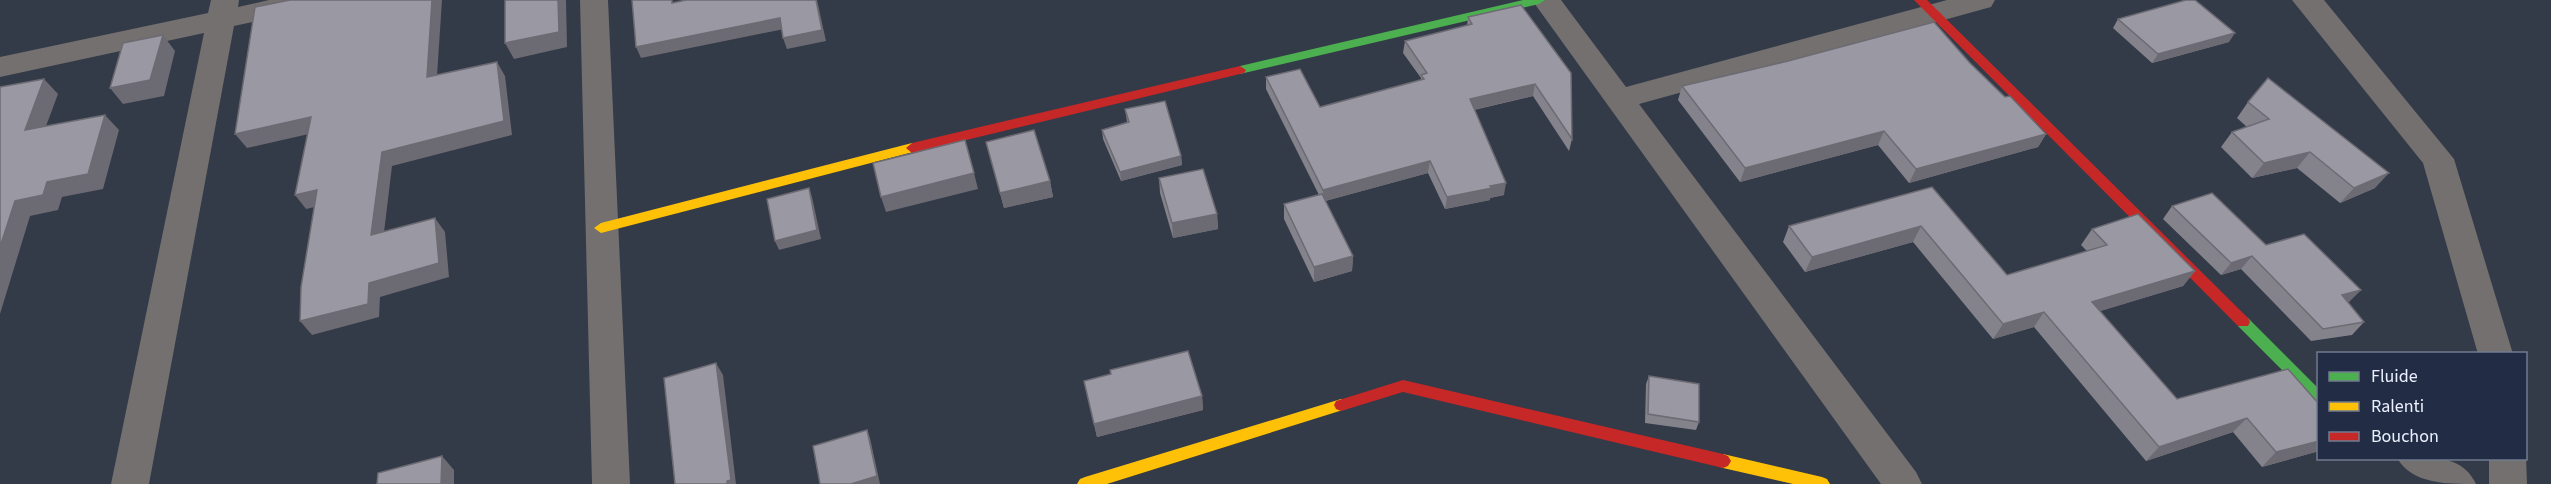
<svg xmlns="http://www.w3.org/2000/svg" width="2551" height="484" font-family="'Source Sans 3',sans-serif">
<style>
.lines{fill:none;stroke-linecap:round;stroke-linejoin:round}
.street{fill:#73706f;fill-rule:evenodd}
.fast{fill:#4caf50;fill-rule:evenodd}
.slow{fill:#ffc107;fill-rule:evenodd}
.jam{fill:#c62828;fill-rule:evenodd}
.wall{fill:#84838c}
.shaded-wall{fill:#6c6a72}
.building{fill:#9a98a3;stroke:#6c6a72;stroke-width:1.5}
</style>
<rect width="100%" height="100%" fill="#333a48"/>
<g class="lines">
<g class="street">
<path d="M211,0H239L238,7L269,0H327L323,7L234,26L149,484H111L204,33L0,77V57L208,13Z"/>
<path d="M580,0H608L630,484H592Z"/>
<path d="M1532,0H1561L1626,87L1947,0H1995L1991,7L1639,104L1916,472L1922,484H1881Z"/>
<path d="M2292,0H2324L2454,159L2513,354H2478L2423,163Z"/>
<path d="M2526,456L2527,484H2489V458H2526Z"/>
<path d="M2397,458C2426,458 2461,452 2476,484C2446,484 2412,484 2397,458Z"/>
</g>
<g class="fast">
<path d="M1523,0H1545L1539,4L1240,74L1234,70L1240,66Z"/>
<path d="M2243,316L2248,318L2318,388V403L2313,401L2238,326L2236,322L2238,318Z"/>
</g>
<g class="slow">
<path d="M912,143L918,148L917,151L601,233L594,228L601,223Z"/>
<path d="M1341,399L1346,401L1348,405L1346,409L1107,484H1077L1080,479L1085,477Z"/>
<path d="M1723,454L1822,477L1827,479L1830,484H1793L1723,468L1718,466L1715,461L1718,456Z"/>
</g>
<g class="jam">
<path d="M1914,0H1927L2248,318L2250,322L2248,326H2238Z"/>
<path d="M1240,66L1246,70L1244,73L912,153L906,148L912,143Z"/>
<path d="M1403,380L1723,454L1728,456L1731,461L1728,466L1723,468L1403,392L1341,411L1336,409L1334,405L1336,401Z"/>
</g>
</g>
<g class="wall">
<path d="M1521,5L1572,139L1569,151L1533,96L1474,110L1504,195L1490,198V200L1445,209L1428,173L1325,201L1353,256L1352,271L1314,282L1284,219V204L1319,195L1266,89V77L1320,107L1421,80V78L1403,53L1405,41L1467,26L1468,17Z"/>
<path d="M2118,19L2229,42L2152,63L2113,28Z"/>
<path d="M1970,63L2005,97L2046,134L2038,147L1909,183L1878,145L1740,182L1678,100L1682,86Z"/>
<path d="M2248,102L2375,188L2340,203L2297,168L2252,178L2221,147L2232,132L2247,127L2237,118Z"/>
<path d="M1125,109L1181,156L1182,165L1121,181L1103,139L1102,130L1127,122Z"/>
<path d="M986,142L1050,181L1053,197L1004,208Z"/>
<path d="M1159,178L1217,214L1218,229L1173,238L1160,193Z"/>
<path d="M1932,187L2007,275L2087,251L2081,245L2092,229L2195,271L2183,286L2100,311L2177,399L2319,404V451L2262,467L2233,432L2146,461L2034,327L1993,339L1913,242L1805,272L1783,242L1789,226Z"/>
<path d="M2172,206L2266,245L2361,290L2348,302L2364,322L2352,335L2311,341L2241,269L2221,275L2163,219Z"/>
<path d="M1110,370L1202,396L1203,410L1097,437L1084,381L1110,375Z"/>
<path d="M1649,376L1699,422L1696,430L1645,423L1646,384Z"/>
</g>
<g class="shaded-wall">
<path d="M432,0H442L436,91L427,77Z"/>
<path d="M558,0H566L567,47L514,59L505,43Z"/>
<path d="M816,0H817L826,41L787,49L783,38Z"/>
<path d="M780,18L784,29L641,58L636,47Z"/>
<path d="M2235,33L2229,42L2152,63L2158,54Z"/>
<path d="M163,35L175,51L164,96L123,104L110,88Z"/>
<path d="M497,62L505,76L512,135L392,166L382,249L371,235L382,152Z"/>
<path d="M44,79L58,94L39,145L25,130Z"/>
<path d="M1535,84L1533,96L1468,111L1470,99Z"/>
<path d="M105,115L119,130L103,189L62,197L58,210L30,216L0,314V247L15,201L47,182Z"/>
<path d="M311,117L322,131L247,148L235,134Z"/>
<path d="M1884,131L1878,145L1740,182L1745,168Z"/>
<path d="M2046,134L2038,147L1909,183L1916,169Z"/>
<path d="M2310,152L2297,168L2252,178L2264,163Z"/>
<path d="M1181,156L1182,165L1121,181L1120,172Z"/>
<path d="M1430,161L1428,173L1322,202L1323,190Z"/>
<path d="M974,173L978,189L886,212L881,197Z"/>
<path d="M2389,173L2375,188L2340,203L2354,188Z"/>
<path d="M1050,181L1053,197L1004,208L1000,193Z"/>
<path d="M1506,183L1504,195L1490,198V200L1445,209L1447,197L1490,186Z"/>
<path d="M809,188L812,197L821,239L779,250L775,241Z"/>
<path d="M317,190L328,204L306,209L295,195Z"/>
<path d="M1217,214L1218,229L1173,238L1172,223Z"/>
<path d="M435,218L445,232L449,277L380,297L379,317L312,335L300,321Z"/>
<path d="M1921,226L1913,242L1805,272L1812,257Z"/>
<path d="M1353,256L1352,271L1314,282V267Z"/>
<path d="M2252,256L2241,269L2221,275L2231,263Z"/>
<path d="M2195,271L2183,286L2081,317L2092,302Z"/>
<path d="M2361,290L2349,302L2330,308L2342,295Z"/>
<path d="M2044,312L2034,327L1993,339L2003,324Z"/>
<path d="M716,363L723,375L736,484H727Z"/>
<path d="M1202,396L1203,410L1097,437L1094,424Z"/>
<path d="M2247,418L2233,432L2146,461L2159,447Z"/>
<path d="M867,430L870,438L880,484H851Z"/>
<path d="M2319,441V451L2262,467L2276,452Z"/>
<path d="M442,456L454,470V484H441Z"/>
</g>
<g class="building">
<path d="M290,0H432L427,77L497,62L504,121L382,152L371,235L435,218L439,263L369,283L368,304L300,321L301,287L317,190L295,195L311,117L235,134L255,7Z"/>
<path d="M505,0H558L559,32L505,43Z"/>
<path d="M632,0H672V3L686,0H816L822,30L783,38L780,18L636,47Z"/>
<path d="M2186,0H2195L2235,33L2158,54L2118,19Z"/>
<path d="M1521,5L1571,73L1572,139L1535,84L1470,99L1506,183L1490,186L1492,188L1447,197L1430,161L1323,190L1266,77L1300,69L1320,107L1424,79L1421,75L1427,73L1405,41L1472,24L1468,17Z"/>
<path d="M1934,22L1970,63L2005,97L2010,96L2046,134L1916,169L1884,131L1745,168L1682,86L1788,61Z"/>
<path d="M163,35L150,80L110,88L123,43Z"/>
<path d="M2268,78L2389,173L2354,188L2310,152L2264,163L2232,132L2269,119L2248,102Z"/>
<path d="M44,79L25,130L105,115L88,174L47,182L43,195L15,201L0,247V87Z"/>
<path d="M1165,101L1181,156L1120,172L1102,130L1129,122L1125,109Z"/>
<path d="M1034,130L1050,181L1000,193L986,142Z"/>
<path d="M965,140L974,173L881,197L873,163Z"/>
<path d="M1203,169L1217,214L1172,223L1159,178Z"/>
<path d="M1932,187L2007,275L2107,245L2092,229L2138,214L2195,271L2092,302L2177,399L2288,369L2319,404V441L2276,452L2247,418L2159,447L2044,312L2003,324L1921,226L1812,257L1789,226Z"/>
<path d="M809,188L817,230L775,241L767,199Z"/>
<path d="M2212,193L2266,245L2304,234L2361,290L2342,295L2364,322L2323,329L2252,256L2231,263L2172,206Z"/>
<path d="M1322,194L1353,256L1314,267L1284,204Z"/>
<path d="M1188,351L1202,396L1094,424L1084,381L1111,374L1110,370Z"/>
<path d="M716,363L731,480L727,481V484H675L664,378Z"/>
<path d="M1649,376L1699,384V422L1648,414Z"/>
<path d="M867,430L877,476L851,484H820L813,446Z"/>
<path d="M442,456L441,484H377L378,473Z"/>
</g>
<rect x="2317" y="352" width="210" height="108" fill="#222d45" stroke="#727b8f" stroke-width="1.5"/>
<rect x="2329" y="372" width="30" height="9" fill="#4caf50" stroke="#727b8f" stroke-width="1.5"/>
<text x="2371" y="382" font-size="18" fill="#eaf0fd">Fluide</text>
<rect x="2329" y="402" width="30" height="9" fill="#ffc107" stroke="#727b8f" stroke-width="1.5"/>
<text x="2371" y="412" font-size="18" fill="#eaf0fd">Ralenti</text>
<rect x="2329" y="432" width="30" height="9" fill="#c62828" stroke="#727b8f" stroke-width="1.5"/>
<text x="2371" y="442" font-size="18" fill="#eaf0fd">Bouchon</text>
</svg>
